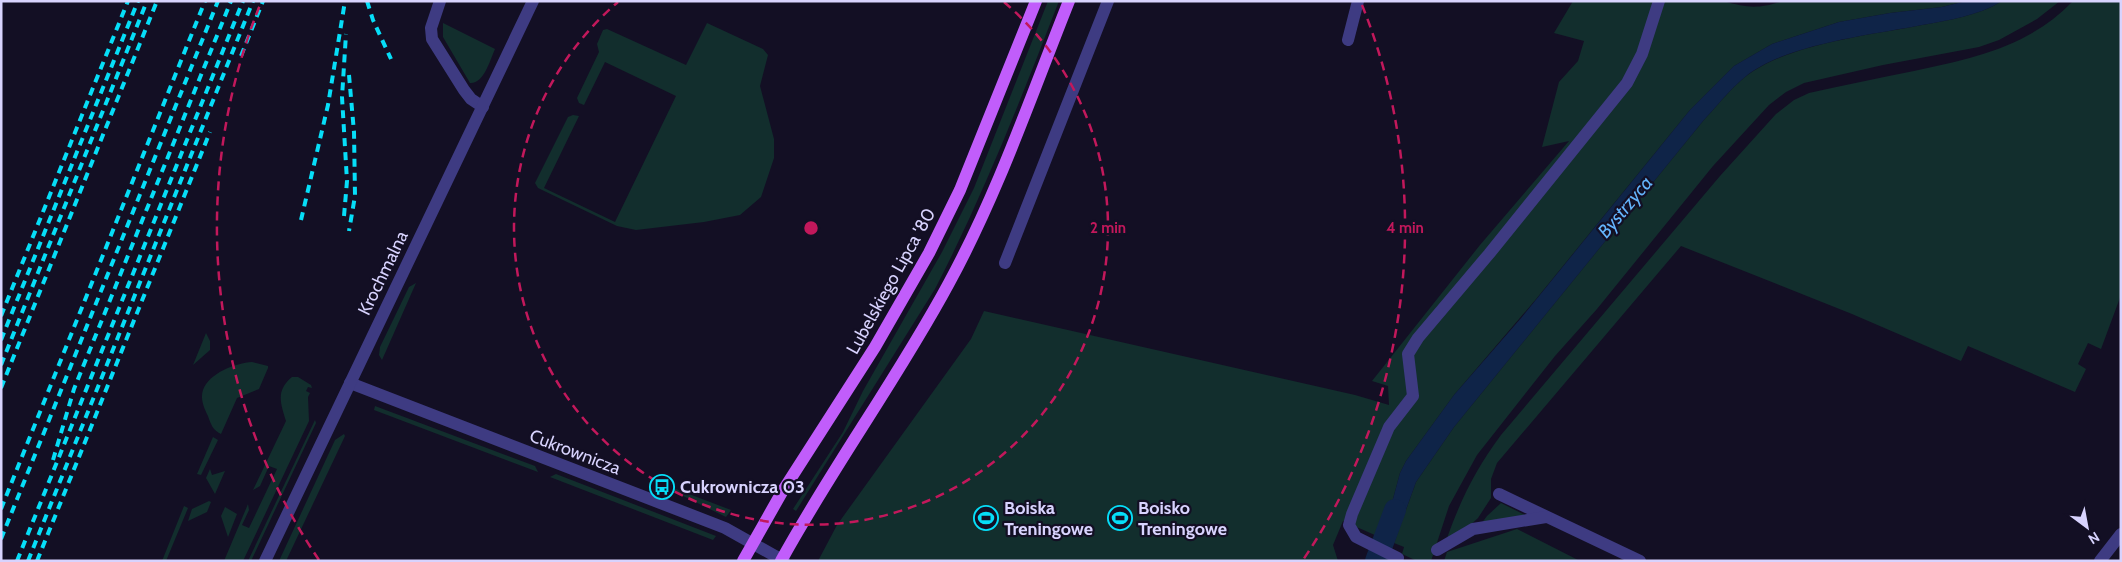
<svg xmlns="http://www.w3.org/2000/svg" width="2122" height="562" font-family="Cabin,sans-serif">
<style>
.green{fill:#122e2d}
.water{fill:#0f2448}
.lines{fill:none;stroke-linecap:round;stroke-linejoin:round}
.river{stroke:#0f2448;stroke-width:22}
.minor{stroke:#3e3b82;stroke-width:12}
.major{stroke:#c15dfb;stroke-width:12}
.rail{stroke:#06def8;stroke-width:4;stroke-dasharray:8 6;stroke-linecap:butt}
.ring{fill:none;stroke:#c2185b;stroke-width:2.5;stroke-dasharray:9 6}
.labels{text-anchor:middle;dominant-baseline:central;stroke-width:4.5;stroke-linejoin:round;paint-order:stroke}
.street-label{font-size:18px;fill:#d8d3fe;stroke:#130f24}
.poi-label{font-size:18px;font-weight:bold;fill:#d8d3fe;stroke:#130f24;text-anchor:start}
.water-label{font-size:19px;font-style:italic;fill:#64b4fc;stroke:#130f24}
.centre{fill:#c2185b;stroke:#130f24;stroke-width:2.5}
.ring-label{font-size:15px;text-anchor:middle;font-weight:bold;fill:#c2185b;stroke:#130f24;stroke-width:4.5;stroke-linejoin:round;paint-order:stroke}
</style>
<rect width="100%" height="100%" fill="#130f24"/>
<g class="green">
<path d="M1048,1H1059C1021,99 983,196 935,289L796,511L793,509L843,432L863,391L942,252L974,188Z"/>
<path d="M1573,1H1723C1748,8 1758,9 1783,1H1966L1942,7L1890,13L1839,22L1772,44L1734,66L1690,110L1537,298L1454,395L1406,461L1400,473L1393,499L1377,536L1343,521L1333,545L1338,561H818L837,525L971,339L984,311L1355,395L1389,405L1388,386L1372,381L1480,245L1569,141L1542,147L1559,82L1578,61L1584,41L1554,33Z"/>
<path d="M2002,1H2060L2037,19L1999,40L1979,47L1883,65L1804,83L1786,92L1769,105L1713,166L1597,309L1555,356L1477,455L1449,506L1431,561H1417L1402,554L1404,547L1394,543L1416,482L1454,427L1703,121C1717,106 1729,90 1745,77C1786,44 1871,35 1922,25C1949,20 1978,16 2002,1Z"/>
<path d="M2073,1H2121V295L2101,349L2088,343L2078,364L2086,369L2075,392L1968,346L1961,361L1852,314L1681,246L1497,463L1491,479V498L1478,518L1466,529L1446,541C1460,501 1475,470 1501,435L1720,176L1776,114L1794,100L1809,93C1844,85 1879,78 1914,71C1973,58 2029,47 2073,1Z"/>
<path d="M443,23L495,49C490,60 484,84 470,83L443,37Z"/>
<path d="M707,23L763,49L768,55L760,86L774,139V158L761,197L740,215L704,222L636,230L617,226L538,188L535,183L568,117L573,115L579,116L544,188L615,222L676,96L605,62L584,105L579,103L577,98L599,52L597,44L603,30L607,29L686,65Z"/>
<path d="M416,283L382,360L379,355L380,347L409,287Z"/>
<path d="M206,333L210,341V350L193,365Z"/>
<path d="M252,362L268,366V368L259,389L237,398L221,434C213,430 211,425 208,416C204,408 200,399 203,390C209,373 236,363 252,362Z"/>
<path d="M292,377H298L311,385L312,388L308,387L306,391L310,393L308,397L309,421L243,561H224L248,504L249,510L242,525L249,528L277,469L269,466L260,486L253,490L286,421C281,404 275,391 292,377Z"/>
<path d="M375,406L535,466L538,472L374,410Z"/>
<path d="M315,420L316,423L251,561H248Z"/>
<path d="M344,434L345,436L286,561H279L335,440Z"/>
<path d="M213,437L218,440L201,475L197,474Z"/>
<path d="M210,469L212,475L225,471L215,494L206,478Z"/>
<path d="M556,474L716,536L713,540L550,477Z"/>
<path d="M676,489L731,510L726,517L673,491Z"/>
<path d="M209,501L211,502L207,512L188,521L192,509Z"/>
<path d="M1501,503L1529,517L1481,524L1487,516Z"/>
<path d="M184,506L188,508L166,561H162Z"/>
<path d="M225,507L237,514L228,537L221,516Z"/>
<path d="M1517,529L1580,561H1444L1447,552Z"/>
</g>
<path class="water" d="M1966,1H2002C1978,16 1949,20 1922,25C1871,35 1785,44 1745,77C1729,90 1717,106 1703,121L1454,427L1416,482L1394,543L1377,536L1393,499L1400,473L1406,461L1454,395L1522,317L1690,110L1734,66L1772,44L1839,22L1890,13L1942,7Z"/>
<g class="lines">
<path class="river" d="M1376,561L1395,510"/>
<g class="minor">
<path d="M440,1L431,28L432,39L464,90L471,99L483,107"/>
<path d="M1348,40L1358,1"/>
<path d="M1005,263L1108,1"/>
<path d="M350,383L725,528L784,561"/>
<path d="M1499,494L1640,561"/>
<path d="M1437,550L1473,529L1546,517"/>
<path d="M1398,558L1356,537L1349,525L1352,514L1389,427L1413,396L1408,354L1418,338L1489,254L1627,83L1642,54L1659,1"/>
<path d="M265,561L533,1"/>
<path d="M2100,561L2121,534"/>
</g>
<g class="major">
<path d="M743,561L782,492L875,347L929,253L960,190L1036,1"/>
<path d="M781,561C833,466 898,378 949,283C998,193 1031,96 1069,1"/>
</g>
<g class="rail">
<path d="M367,1L373,20L391,59"/>
<path d="M241,56L263,1"/>
<path d="M349,75L354,132L355,196L349,231"/>
<path d="M344,216L347,181L342,97L346,34"/>
<path d="M301,220L328,105L345,1"/>
<path d="M1,316L128,1"/>
<path d="M1,340L138,1"/>
<path d="M1,365L147,1"/>
<path d="M1,388L157,1"/>
<path d="M53,460L74,389L231,1"/>
<path d="M1,509L205,1"/>
<path d="M1,539L218,1"/>
<path d="M17,561L243,1"/>
<path d="M28,561L253,1"/>
<path d="M37,561L210,132"/>
</g>
</g>
<g class="ring">
<path d="M1004 2A297 297 0 1 1 618 2"/>
<path d="M319 560A594 594 0 0 1 260 5M1362 5A594 594 0 0 1 1303 560"/>
</g>
<defs>
<symbol id="bus-ring" viewBox="-11 -11 22 22"><circle r="9.5" fill="#130f24" stroke="#06def8" stroke-width="1.5"/><path d="M-5-6H5V4H4V6H2V4H-2V6H-4V4H-5ZM-3.5-4V0h7V-4ZM-3.5 1.2v1.5H-2V1.2ZM2 1.2v1.5H3.5V1.2Z" fill="#06def8"/></symbol>
<symbol id="stadium-ring" viewBox="-11 -11 22 22"><circle r="9.5" fill="#130f24" stroke="#06def8" stroke-width="1.5"/><path d="M0-5a6.5 5 0 1 0 0 10a6.5 5 0 1 0 0-10ZM-3.5-1.8h7v3.6h-7Z" fill="#06def8"/></symbol>
</defs>
<g fill-rule="evenodd">
<use href="#bus-ring" x="648" y="473" width="28" height="28"/>
<use href="#stadium-ring" x="972" y="504" width="28" height="28"/>
<use href="#stadium-ring" x="1106" y="504" width="28" height="28"/>
</g>
<g class="labels">
<g class="street-label">
<text transform="translate(383 273) rotate(-64)">Krochmalna</text>
<text transform="translate(891 281) rotate(-61)">Lubelskiego Lipca '80</text>
<text transform="translate(575 452) rotate(21)">Cukrownicza</text>
</g>
<g class="poi-label">
<text x="680" y="487">Cukrownicza 03</text>
<text x="1004" y="508">Boiska<tspan x="1004" dy="21">Treningowe</tspan></text>
<text x="1138" y="508">Boisko<tspan x="1138" dy="21">Treningowe</tspan></text>
</g>
<g class="water-label">
<text transform="translate(1625 207) rotate(-50)">Bystrzyca</text>
</g>
</g>
<circle cx="811" cy="228" r="8" class="centre"/>
<g class="ring-label">
<text x="1108" y="233">2 min</text>
<text x="1405" y="233">4 min</text>
</g>
<rect width="2122" height="562" fill="none" stroke="#d8d3fe" stroke-width="5"/>
<g transform="translate(2087 527) rotate(148)" stroke="#130f24" stroke-width="4" paint-order="stroke">
<path d="M0-4L9 19L0 12L-9 19Z" fill="#d8d3fe"/>
<text y="-8" font-size="14" font-weight="bold" text-anchor="middle" fill="#d8d3fe">N</text>
</g>
</svg>
